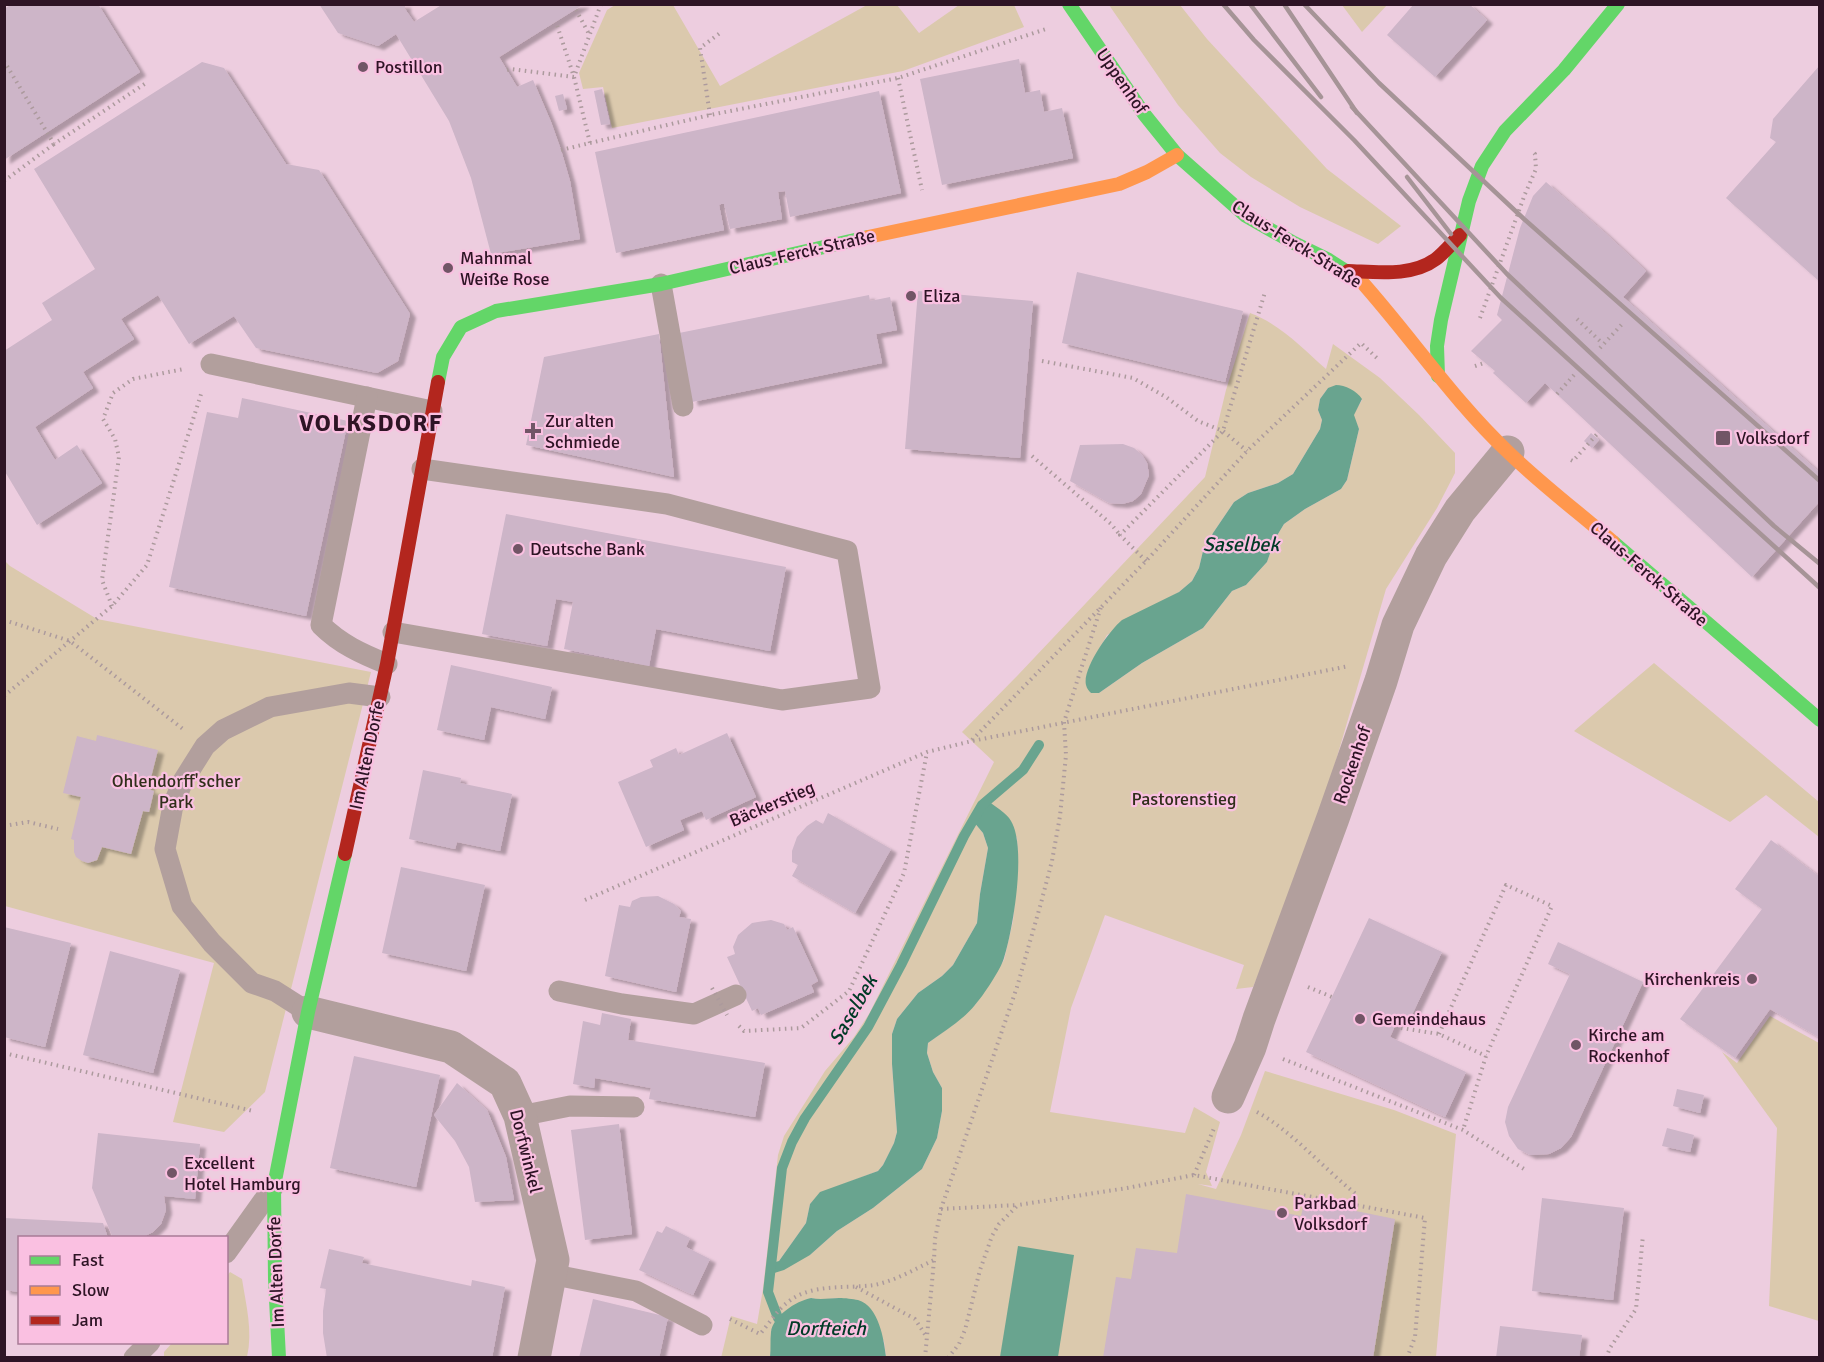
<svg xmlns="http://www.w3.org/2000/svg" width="1824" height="1362" font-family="Signika,sans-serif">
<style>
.green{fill:#dbc9ad;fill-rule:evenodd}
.water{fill:#69a48f}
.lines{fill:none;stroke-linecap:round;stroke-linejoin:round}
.stream{stroke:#69a48f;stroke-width:10}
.building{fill:#cdb5c8;filter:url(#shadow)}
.path{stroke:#ac9a9d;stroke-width:4;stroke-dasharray:1.5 4.5;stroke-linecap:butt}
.lane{stroke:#b29f9d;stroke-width:21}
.street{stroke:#b29f9d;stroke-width:33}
.fast{stroke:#63d668;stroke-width:14}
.slow{stroke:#ff974d;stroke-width:14}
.jam{stroke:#b3261e;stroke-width:14}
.rail{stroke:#a69497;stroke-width:4.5}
.path-bridge{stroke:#ac9a9d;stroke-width:4;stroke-dasharray:1.5 4.5;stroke-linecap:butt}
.poi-dot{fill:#715566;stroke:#fac0e1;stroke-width:2}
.labels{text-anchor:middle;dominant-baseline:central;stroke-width:4.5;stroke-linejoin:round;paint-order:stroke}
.poi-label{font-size:18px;fill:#2e1425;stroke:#fac0e1;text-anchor:start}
.street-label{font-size:18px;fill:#2e1425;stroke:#fac0e1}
.park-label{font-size:18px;fill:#302e1a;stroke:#fac0e1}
.water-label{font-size:20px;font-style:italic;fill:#003a26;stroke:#fac0e1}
.district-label{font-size:24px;font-weight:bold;letter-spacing:1.5px;fill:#2e1425;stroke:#fac0e1}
</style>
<defs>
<filter id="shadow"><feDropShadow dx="6" dy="4" stdDeviation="1.5" flood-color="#0004"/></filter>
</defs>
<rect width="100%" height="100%" fill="#edcddf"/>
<g class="green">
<path d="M655,4L656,6L673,5L720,86L867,5H897L919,33L959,5H1014L1024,27L903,71L612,128L603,87L583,89L579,73L607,10L615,5Z"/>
<path d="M1109,5H1180L1207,39L1327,169L1401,226L1378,244L1300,207L1251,177L1220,153L1178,105Z"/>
<path d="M1342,5H1387L1362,32Z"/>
<path d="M1250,313C1280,324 1302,348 1326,369L1333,344L1380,378L1419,415L1455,453V473L1437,508L1386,589L1323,805L1295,889L1253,987L1236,989L1244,965L1105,915L1071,1008L1050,1112L1185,1133L1194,1107L1220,1122L1206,1172L1212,1186L1198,1184L1216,1189L1241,1135L1265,1071L1394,1110L1456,1134L1436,1357H886L884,1341L838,1298L820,1300L811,1298L771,1331L772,1346L770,1357L721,1358L731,1316L757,1324L763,1289L778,1155L784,1136L825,1071L854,1037L869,1014L994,762L962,732L1018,675L1205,477L1226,390ZM1328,388C1339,390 1356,389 1362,400L1353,415L1359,429L1347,480L1341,489L1305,509L1284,524L1275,539L1267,562L1246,585L1232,591L1203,628L1142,663L1099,693H1091L1086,684L1090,666L1107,635L1179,592L1192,581L1199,568L1203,551L1213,533L1234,502L1248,493L1278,483L1293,474L1320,429L1322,420L1318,410L1320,399ZM987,800L1017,838L1018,860L1016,890L1013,921L1004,960L975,1005L954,1024L928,1043L927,1053L933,1072L942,1088V1111L937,1138L922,1169L873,1208L837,1231L810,1255L779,1261L806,1223L810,1204L820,1193L878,1171L883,1165L894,1143L897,1132L892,1064V1034L897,1019L918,993L942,976L953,965L977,923L980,894L988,848L983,833L973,821Z"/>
<path d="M4,560L10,566L97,619L371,672L265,1092L224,1132L173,1122L214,963L5,906Z"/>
<path d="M1654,663L1819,802V837L1766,795L1730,822L1574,731Z"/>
<path d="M1770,1016L1819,1043V1321L1769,1306L1777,1128L1722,1052L1737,1063Z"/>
<path d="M230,1272L242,1279C246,1305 253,1331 247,1357H164V1352L172,1343L226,1342L227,1276Z"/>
</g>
<g class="water">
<path d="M1336,385C1345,385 1357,391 1362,399L1354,415L1359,429L1347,480L1341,489L1305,509L1284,524L1275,539L1267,562L1246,585L1232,591L1203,628L1142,663L1099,693H1091C1089,691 1087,689 1086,685C1082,669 1109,631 1122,620L1179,592L1192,581L1199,568L1203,551L1213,533L1234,502L1248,493L1278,483L1293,474L1320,429L1322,420L1318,410L1320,399L1328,388Z"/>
<path d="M987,800C994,806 1007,813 1011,821C1027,847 1013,930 1004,958C1001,969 983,996 975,1005C962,1021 944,1031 928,1043L927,1053L933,1072L942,1088V1111L937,1138L922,1169L873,1208L837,1231L810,1255L784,1270L771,1274L772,1263L779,1261L806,1223L810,1204L820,1192L878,1171L883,1165L894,1143L897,1132L892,1064V1034L897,1019L918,993L942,976L953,965L977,923L980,894L988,848L983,833L973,821Z"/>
<path d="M1018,1246L1074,1255L1058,1357H1000Z"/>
<path d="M811,1298C821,1300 830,1298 839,1298C845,1298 853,1299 858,1300C879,1306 884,1340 886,1357H770C771,1349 770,1341 771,1332C773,1316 796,1301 811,1298Z"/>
</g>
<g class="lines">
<path class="stream" d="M778,1318L768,1292L782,1168L792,1142L805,1118L868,1027L901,965L964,836L982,805L1023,770L1039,745"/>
</g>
<g class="building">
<path d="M12,4H98L140,72L4,160V9Z"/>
<path d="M319,4H405V9L414,22L443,4H584L499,57L517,87L533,80L551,122L561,150L570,181L580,239L491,254L471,178L449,121L396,34L378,46L338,33Z"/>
<path d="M1414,4H1469L1487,20L1435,77L1387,35Z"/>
<path d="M1019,59L1025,93L1040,90L1044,112L1062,108L1073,158L942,185L920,79Z"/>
<path d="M202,62L224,68L286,164L319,170L410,314L398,361L377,373L256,348L234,316L189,344L158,295L121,319L134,339L83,372L93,388L35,427L55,460L77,445L102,483L37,525L4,470V351L52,320L42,303L95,269L34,169Z"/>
<path d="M1820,65V282L1726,198L1776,142L1770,138L1773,119Z"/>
<path d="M602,89L610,124L601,125L594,91Z"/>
<path d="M879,91L901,193L790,217L785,191L778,192L782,219L730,229L724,204H721L719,205L724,230L616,253L595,152Z"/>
<path d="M563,94L567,109L559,111L555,96Z"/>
<path d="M1546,182L1603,231L1646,271L1623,297L1820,473V501L1752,577L1545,383L1526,403L1493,373L1495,371L1471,351L1502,320L1497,315L1520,228L1533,196Z"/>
<path d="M1077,272L1243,311L1225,382L1062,343Z"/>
<path d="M918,291L1033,301L1020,458L905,449Z"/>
<path d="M869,295L870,301L890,297L897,330L876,334L882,363L692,402L679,333Z"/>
<path d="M659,334L674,477L526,445L544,357Z"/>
<path d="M242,398L348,421L306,616L169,587L207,412L238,418Z"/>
<path d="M1591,433L1599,440L1592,448L1584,441Z"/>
<path d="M1123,444L1134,448L1142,455L1147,463L1149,475L1141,494L1133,501L1122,504L1109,503L1070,481L1080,445Z"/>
<path d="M506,514L786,567L770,651L656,629L649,666L564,649L573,602L556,599L547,646L482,634Z"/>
<path d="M451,665L552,687L545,719L491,707L484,740L437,730Z"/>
<path d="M727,733L756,797L706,820L702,811L680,820L684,830L646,847L618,782L653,767L650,760L676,748L679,755Z"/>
<path d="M97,735L158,750L148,789L154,791L149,812L143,811L131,854L102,847L97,860L88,863L82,861L76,857L74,852V840L71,839L81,797L63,793L77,736L96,741Z"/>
<path d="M423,770L461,778L460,783L512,794L500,851L457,842L455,849L409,839Z"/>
<path d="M828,813L891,849L855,913L792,876L798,865L792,862V851L797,837L807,826L816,820L823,824Z"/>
<path d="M1771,840L1820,877V1038L1770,1009L1735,1058L1680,1019L1762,909L1735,889Z"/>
<path d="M401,867L485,885L466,971L382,953Z"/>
<path d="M658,896L674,904L681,911L679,917L691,919L676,992L605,976L619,905L630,907L632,901L641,897Z"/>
<path d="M1369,918L1442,952L1409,1021L1399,1017L1390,1037L1466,1072L1445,1117L1306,1052Z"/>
<path d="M771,920L784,924L787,930L793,927L818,981L811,985L814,992L761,1015L758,1008L752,1011L727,957L735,954L733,947L738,935L752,923Z"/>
<path d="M4,927L71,943L45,1047L4,1037Z"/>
<path d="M1558,942L1643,982L1571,1137L1561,1148L1549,1154L1530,1155L1518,1149L1509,1136L1505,1122L1508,1107L1570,974L1548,964Z"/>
<path d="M110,951L180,970L153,1073L83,1055Z"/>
<path d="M602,1013L631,1019L628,1040L765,1063L755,1117L649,1099L651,1088L595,1078L594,1088L573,1084L583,1021L600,1025Z"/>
<path d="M354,1056L440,1075L416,1187L330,1168Z"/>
<path d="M457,1083L487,1110L506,1157L514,1200L475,1202L469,1167L455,1141L434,1115Z"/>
<path d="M1677,1089L1704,1095L1700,1113L1673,1106Z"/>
<path d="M619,1124L632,1234L585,1240L571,1130Z"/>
<path d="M1667,1128L1694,1135L1690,1152L1662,1146Z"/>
<path d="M98,1133L200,1144L195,1199L164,1196L166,1210L161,1224L153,1232L141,1238H113L92,1188Z"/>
<path d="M1186,1194L1301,1216L1304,1203L1351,1210L1395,1219L1373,1358H1103L1116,1277L1131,1279L1136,1248L1177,1253Z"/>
<path d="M1542,1198L1624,1208L1613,1300L1532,1291Z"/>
<path d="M4,1218L103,1223L108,1238H20V1292L4,1290Z"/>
<path d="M666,1226L690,1238L686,1247L710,1259L693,1295L639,1270L657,1231L662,1233Z"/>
<path d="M329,1249L364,1257L362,1263L471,1286L472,1280L505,1287L492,1358H327L323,1333V1311L326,1289L320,1288Z"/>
<path d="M593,1299L668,1317L659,1358H579Z"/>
<path d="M1500,1326L1582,1335L1579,1358H1496Z"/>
</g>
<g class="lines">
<g class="path">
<path d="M576,10L589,34"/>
<path d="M4,61L54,144L146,83"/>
<path d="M507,70L511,69L574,77L556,22"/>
<path d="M898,78L922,190"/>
<path d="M710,115L700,48L720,33"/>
<path d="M590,143L710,115L898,78L1046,29"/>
<path d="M561,150L590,143L574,77L601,4"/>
<path d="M4,181L54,144"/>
<path d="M1480,318L1525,194L1536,169L1535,154L1532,151"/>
<path d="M1577,319L1603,344"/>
<path d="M1600,348L1624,322"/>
<path d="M1042,361L1133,378L1166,397L1198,421L1223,431L1247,451"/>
<path d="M1475,366L1484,363"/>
<path d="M1557,394L1574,375"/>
<path d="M1032,456L1111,524L1120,535"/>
<path d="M1571,460L1573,461L1598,433"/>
<path d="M1146,561L1120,535L1223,431L1265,292"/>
<path d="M112,606L102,580L119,457L115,439L103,419L113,393L133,379L184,369"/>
<path d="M4,620L70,641L183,729"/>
<path d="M4,696L112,606L147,565L202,391"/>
<path d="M972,740L1146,561L1247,451L1361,343L1379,360"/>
<path d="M4,826L28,822L58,829"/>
<path d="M585,900L927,752L972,741L1349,666"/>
<path d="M1308,987L1332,997"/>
<path d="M739,1026L744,1031L801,1028L849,991L904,873L927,752"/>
<path d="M1395,1027L1439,1034L1486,1056"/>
<path d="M1439,1034L1506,885L1552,906L1486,1056L1463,1130"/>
<path d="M4,1053L253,1111"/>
<path d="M1283,1059L1463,1130L1524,1169"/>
<path d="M1257,1112C1293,1132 1323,1168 1356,1194L1351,1210"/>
<path d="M1194,1175L1215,1126"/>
<path d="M941,1209L1017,1205"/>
<path d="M856,1287L915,1319L926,1336"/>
<path d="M730,1319L760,1334C769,1324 777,1310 788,1302C811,1283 846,1289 874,1285C895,1281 915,1269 934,1260L935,1239L941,1209L1017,987L1041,903L1052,861L1060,816L1066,755L1064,722L1101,607"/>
<path d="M925,1358L934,1260"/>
<path d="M948,1358L959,1344L965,1330L980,1270L992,1236L999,1224L1018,1205L1127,1188L1194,1175L1425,1218L1415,1337L1407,1358"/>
<path d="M1606,1358L1610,1348L1636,1309L1643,1235"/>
</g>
<g class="lane">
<path d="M661,284L683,406"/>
<path d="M211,364L432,411"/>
<path d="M367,397L321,625C340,644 362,654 387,664"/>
<path d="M393,632L782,700L870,688L847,551L667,504L422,469"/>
<path d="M559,991L622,1004L694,1014L736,995"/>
<path d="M308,1012L275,991L252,983L212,943L182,906L165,849L173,805L183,781L205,746L223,730L270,707L349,693L380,697"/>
<path d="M520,1116L570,1106L634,1107"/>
<path d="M226,1253L274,1186"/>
<path d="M550,1274L636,1291L702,1325"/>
<path d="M134,1358L150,1342"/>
</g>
<g class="street">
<path d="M308,1012L451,1047L505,1083L520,1116L553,1260L534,1358"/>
<path d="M1228,1097L1250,1047L1259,1019L1333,818L1381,681L1398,625L1431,556L1460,510L1508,452"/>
</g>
<g class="fast">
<path d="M1069,4L1144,114L1177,155L1246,216L1294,243L1327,259L1355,277"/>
<path d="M1438,376L1437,346L1441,320L1469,201L1482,166L1505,131L1564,70L1618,4"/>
<path d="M438,382L443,357L461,327L496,311L661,284L868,237"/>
<path d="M1613,542L1820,720"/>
<path d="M279,1358L275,1279L274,1186L308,1012L345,854"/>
</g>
<g class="slow">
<path d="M868,237L1119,184L1147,172L1177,155"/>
<path d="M1355,277L1361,281C1411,337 1453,400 1508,452C1541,484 1578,512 1613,542"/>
</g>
<g class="jam">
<path d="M1348,271C1377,272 1412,277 1436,259C1445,252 1452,243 1460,235"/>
<path d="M345,854L387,664L438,382"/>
</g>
<g class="rail">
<path d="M1223,4L1254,40L1354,140L1501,298L1820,588"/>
<path d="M1250,4L1321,97"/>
<path d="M1284,4L1357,113"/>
<path d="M1304,4L1379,83L1524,219L1820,481"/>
<path d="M1352,107L1507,274L1774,526L1820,564"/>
<path d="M1407,177L1451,234"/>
</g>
<path class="path-bridge" d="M712,988L727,1015"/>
</g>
<g class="poi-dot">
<circle cx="363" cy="67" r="6"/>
<circle cx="448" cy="268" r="6"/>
<circle cx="911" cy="296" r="6"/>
<path d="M530 422h6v6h6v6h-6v6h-6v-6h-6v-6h6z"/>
<rect x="1715" y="430" width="16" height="16" rx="3"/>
<circle cx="518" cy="549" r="6"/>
<circle cx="1752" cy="979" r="6"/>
<circle cx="1360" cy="1019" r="6"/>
<circle cx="1576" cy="1045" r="6"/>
<circle cx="172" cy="1173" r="6"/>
<circle cx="1282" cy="1213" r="6"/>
</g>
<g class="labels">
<g class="poi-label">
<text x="375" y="67">Postillon</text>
<text x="460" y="258">Mahnmal<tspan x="460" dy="21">Weiße Rose</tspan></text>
<text x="923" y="296">Eliza</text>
<text x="545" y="421">Zur alten<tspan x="545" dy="21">Schmiede</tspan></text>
<text x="1736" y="438">Volksdorf</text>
<text x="530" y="549">Deutsche Bank</text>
<text x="1740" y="979" text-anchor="end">Kirchenkreis</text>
<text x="1372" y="1019">Gemeindehaus</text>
<text x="1588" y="1035">Kirche am<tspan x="1588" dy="21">Rockenhof</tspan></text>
<text x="184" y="1163">Excellent<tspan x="184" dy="21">Hotel Hamburg</tspan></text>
<text x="1294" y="1203">Parkbad<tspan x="1294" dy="21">Volksdorf</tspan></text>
</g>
<g class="street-label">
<text transform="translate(1122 81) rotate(55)">Uppenhof</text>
<text transform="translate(1297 244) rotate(32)">Claus-Ferck-Straße</text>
<text transform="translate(802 252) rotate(-13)">Claus-Ferck-Straße</text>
<text transform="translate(1649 574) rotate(41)">Claus-Ferck-Straße</text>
<text transform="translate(367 755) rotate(-78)">Im Alten Dorfe</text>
<text transform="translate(1352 765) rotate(-71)">Rockenhof</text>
<text transform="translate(772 804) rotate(-23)">Bäckerstieg</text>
<text transform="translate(526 1151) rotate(76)">Dorfwinkel</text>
<text transform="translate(276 1272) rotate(-92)">Im Alten Dorfe</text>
</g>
<g class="park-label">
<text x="176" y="781">Ohlendorff'scher<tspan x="176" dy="21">Park</tspan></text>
<text x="1184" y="799">Pastorenstieg</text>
</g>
<g class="water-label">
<text x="1241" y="544">Saselbek</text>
<text transform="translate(853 1010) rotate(-60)">Saselbek</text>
<text x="826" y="1328">Dorfteich</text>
</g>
<g class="district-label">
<text x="371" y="423">VOLKSDORF</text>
</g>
</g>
<rect width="1824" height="1362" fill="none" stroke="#2e1425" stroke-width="12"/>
<rect x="18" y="1236" width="210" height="108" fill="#fac0e1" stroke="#a87b96" stroke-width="1.5"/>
<rect x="30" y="1256" width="30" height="9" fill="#63d668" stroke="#a87b96" stroke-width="1.5"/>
<text x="72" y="1266" font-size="18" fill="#2e1425">Fast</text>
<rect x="30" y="1286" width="30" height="9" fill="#ff974d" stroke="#a87b96" stroke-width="1.5"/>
<text x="72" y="1296" font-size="18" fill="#2e1425">Slow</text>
<rect x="30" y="1316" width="30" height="9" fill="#b3261e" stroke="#a87b96" stroke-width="1.5"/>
<text x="72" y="1326" font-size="18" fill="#2e1425">Jam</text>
</svg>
